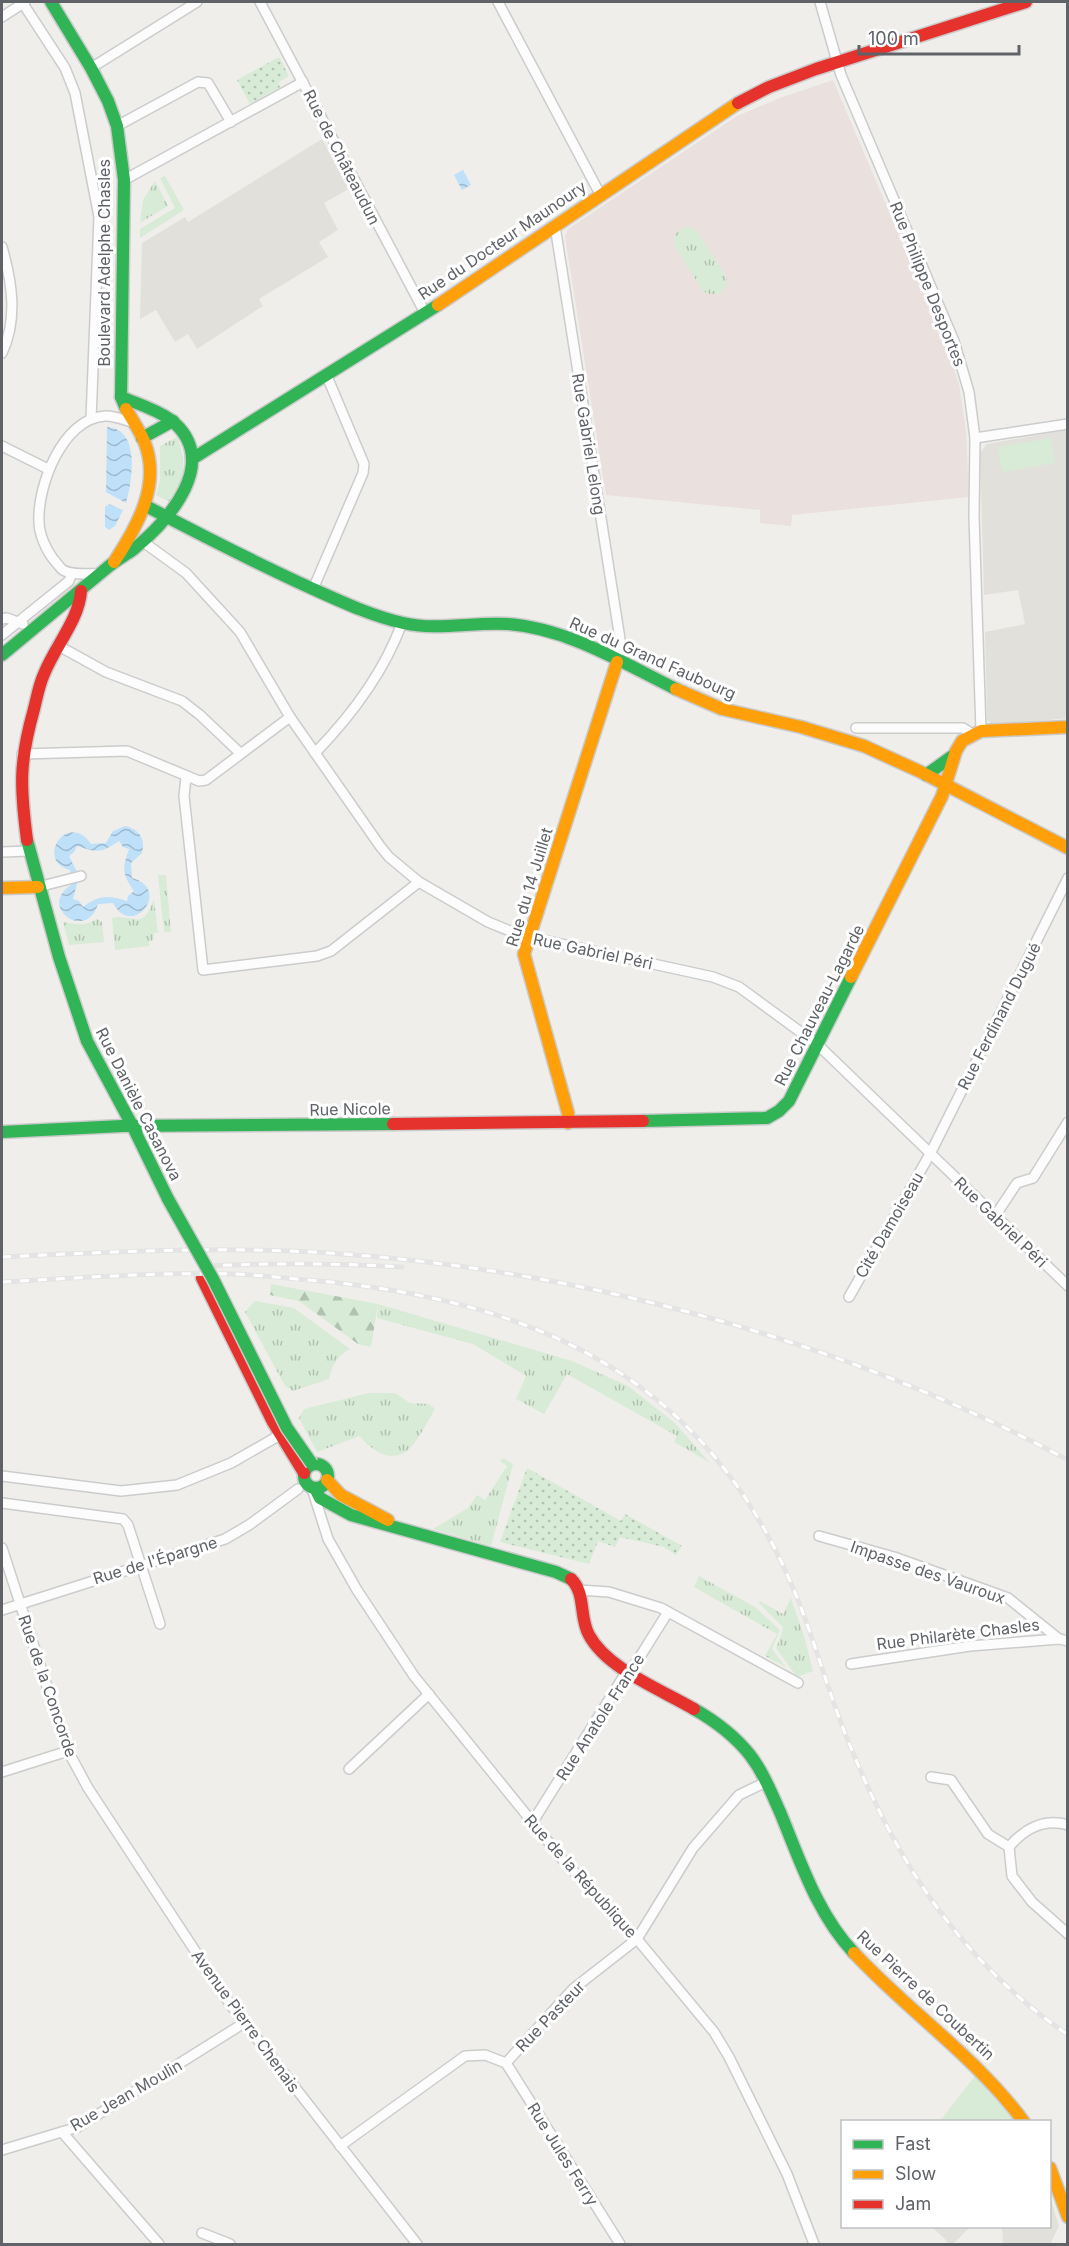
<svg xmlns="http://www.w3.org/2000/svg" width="1069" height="2246" font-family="Inter,sans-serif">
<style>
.education{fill:#e2e0da}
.medical{fill:#eae0de}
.grass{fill:url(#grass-tufts)}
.forest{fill:url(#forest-firs)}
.park{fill:url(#park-dots)}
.garden{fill:#d8ebd6}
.water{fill:url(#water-waves);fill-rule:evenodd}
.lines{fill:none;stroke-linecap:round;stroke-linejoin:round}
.street-casing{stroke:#cbcccc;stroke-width:12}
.fast-casing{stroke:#cacacb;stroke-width:15}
.slow-casing{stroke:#cacacb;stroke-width:15}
.jam-casing{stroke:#cacacb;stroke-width:15}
.street{stroke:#fdfcfc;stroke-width:9}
.fast{stroke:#30b455;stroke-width:12}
.slow{stroke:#ff9f0a;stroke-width:12}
.jam{stroke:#e5322d;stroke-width:12}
.rail-casing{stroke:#e4e4e4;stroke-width:5}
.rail{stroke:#fff;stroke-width:3;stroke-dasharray:9;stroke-linecap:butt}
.fast-bridge-casing{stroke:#cacacb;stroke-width:15;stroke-linecap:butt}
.fast-bridge{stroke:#30b455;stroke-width:12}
.labels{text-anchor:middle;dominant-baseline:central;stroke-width:6;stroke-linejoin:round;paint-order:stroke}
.street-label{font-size:16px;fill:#5f6368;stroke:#fff}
</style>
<defs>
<pattern id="grass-tufts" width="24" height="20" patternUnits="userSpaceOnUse" patternTransform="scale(1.5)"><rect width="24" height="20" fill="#d8ebd6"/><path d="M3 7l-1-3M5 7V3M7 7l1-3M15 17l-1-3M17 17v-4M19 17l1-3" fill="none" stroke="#b2c2b1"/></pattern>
<pattern id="forest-firs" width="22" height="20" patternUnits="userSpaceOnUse" patternTransform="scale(1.5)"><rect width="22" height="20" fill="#d8ebd6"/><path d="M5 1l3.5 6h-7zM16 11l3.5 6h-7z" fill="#b2c2b1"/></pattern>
<pattern id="park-dots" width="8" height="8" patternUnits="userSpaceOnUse" patternTransform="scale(1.5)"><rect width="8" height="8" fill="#d8ebd6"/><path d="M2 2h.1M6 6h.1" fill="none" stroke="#b2c2b1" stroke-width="1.8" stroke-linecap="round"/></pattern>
<pattern id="water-waves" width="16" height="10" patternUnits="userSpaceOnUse" patternTransform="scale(1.5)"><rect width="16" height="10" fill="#bfe0f9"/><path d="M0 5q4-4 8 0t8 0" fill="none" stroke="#9eb9cd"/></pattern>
</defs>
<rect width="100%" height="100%" fill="#efeeea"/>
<g class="education">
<path d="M322,139L349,189L324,203L338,230L319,242L328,257L259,299L263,306L197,349L188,334L175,342L156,310L140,319L142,243L185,217L188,222Z"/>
<path d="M1067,430V718L994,726L987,720L985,632L1025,624L1018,590L984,595L980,453L987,444Z"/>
<path d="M1050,2197L1059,2226L1050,2244H1003L1002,2227L1050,2226Z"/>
<path d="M932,2227H970L953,2244L946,2242L945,2239Z"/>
</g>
<path class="medical" d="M833,80L944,341L959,384L966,431L969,497L792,515L791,526L760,523V510L606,495L565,237L568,229L737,116L780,98Z"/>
<g class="grass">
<path d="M155,181L168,206L140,223L143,200Z"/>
<path d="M688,226L698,232L727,278L726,287L719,294H709L703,291L675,247L674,239L676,233Z"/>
<path d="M177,437C187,463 186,478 171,503L156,495L160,481V446Z"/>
<path d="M158,875H166L171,932H164Z"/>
<path d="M154,899L158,933H154L153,940L149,942V946L115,950L112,918C132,912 142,934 154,899Z"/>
<path d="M97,919L102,922L104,942L69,945L63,922C77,924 83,927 97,919Z"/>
<path d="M255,1301L294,1308L350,1349C336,1357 333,1364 329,1379L293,1391L285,1386L245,1312Z"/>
<path d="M378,1304L572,1361L628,1386L675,1423L709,1462L674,1442L677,1436L567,1374L544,1414L516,1399L526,1376L473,1344L377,1318Z"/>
<path d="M369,1393H395L410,1403L429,1404L435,1409C428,1421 421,1435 412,1446C395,1466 372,1452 360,1436L317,1452L299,1418L304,1409Z"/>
<path d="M503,1458L513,1464L491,1546L433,1529L468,1508L477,1495L485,1500L507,1466L500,1461Z"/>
<path d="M699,1576L755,1607L780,1630L772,1649L786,1667L765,1656L777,1634L694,1587Z"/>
<path d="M791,1598L805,1639L813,1671L797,1677L776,1648L783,1630L782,1626L759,1603L760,1601L783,1614Z"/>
</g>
<path class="forest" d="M271,1284L378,1304L371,1347L358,1344L299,1301L270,1295Z"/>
<g class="park">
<path d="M279,57L289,76L279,82L280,87L250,104L237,80Z"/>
<path d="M527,1468L621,1521L625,1514L682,1546L676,1555L664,1547L620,1537L615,1547L598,1541L589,1564L500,1542Z"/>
</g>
<g class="garden">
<path d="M165,176L184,210L140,238V229L175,208L160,178Z"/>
<path d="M1051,438L1055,463L1002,472L998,447Z"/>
<path d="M975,2076L1014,2121H940Z"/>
</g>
<g class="water">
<path d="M463,170L471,185L462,190L454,175Z"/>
<path d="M107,427C141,429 132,481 126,503L106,492Z"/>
<path d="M109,504L123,510L115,526L109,530L105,527V507Z"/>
<path d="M125,826C139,829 146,839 142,853L131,863L132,878C173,889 132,940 113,903L98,904C86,943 37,906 71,885L70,870C34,860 68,810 91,844L106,843L113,831ZM119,841L123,847L129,849C122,869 122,873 134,891L128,896L127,901C108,895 99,895 83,907L79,901L73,899L79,876L69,856L74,852L77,846C98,853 101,853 119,841Z"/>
</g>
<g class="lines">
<defs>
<g id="street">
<path d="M22,2L65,68L75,93L99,217L91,419"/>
<path d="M260,2L425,313"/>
<path d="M498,2L600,194"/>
<path d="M820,2L841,75L954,341L969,392L975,438L974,517L981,731"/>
<path d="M2,17L25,2"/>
<path d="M91,68L197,2"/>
<path d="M117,126L198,82L208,83L231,122"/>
<path d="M124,180L303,82"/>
<path d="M555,226L620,639L617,662"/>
<path d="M2,247C12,282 18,319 2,353"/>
<path d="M975,438L1068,424"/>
<path d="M2,446L48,469"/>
<path d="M142,541L186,573L240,632L290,717L380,846L389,857L419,882L488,922L520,935L713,977L739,987L817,1044L1068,1286"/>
<path d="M100,574C89,573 73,576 63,570C60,568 57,563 54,560C46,550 39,534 39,522C37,486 63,418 105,416C113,415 124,420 132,422"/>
<path d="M313,589L363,473L364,464L326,374"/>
<path d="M2,619L7,618L23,624"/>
<path d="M2,635L69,581L72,573"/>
<path d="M57,645L106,672L182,701L200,715L240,753"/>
<path d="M856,728H963L971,733"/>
<path d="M315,753C351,716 384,672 402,623"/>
<path d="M22,754L127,751L199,781L206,780L290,717"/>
<path d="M186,777L184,796L203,970L317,956L331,951L419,882"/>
<path d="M2,852L29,851"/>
<path d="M38,887L81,876"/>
<path d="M995,1216L1017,1183L1033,1178L1068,1122"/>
<path d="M849,1297L930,1154L1068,878"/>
<path d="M2,1476L121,1491L177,1485L231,1463L280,1435"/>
<path d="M313,1492L328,1539L357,1590L414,1676L563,1860L637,1939L714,2032L729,2057L787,2174L814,2244"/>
<path d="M2,1503L123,1519L128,1525L160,1624"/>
<path d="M819,1536L894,1557L1008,1598L1059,1639"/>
<path d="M2,1548L68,1751L88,1788L230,2004L417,2244"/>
<path d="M579,1590L609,1592L661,1608L798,1683"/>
<path d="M2,1610L225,1539L249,1525L298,1489"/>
<path d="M851,1664L970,1646L1059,1639L1068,1641"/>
<path d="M349,1769L429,1694"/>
<path d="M2,1772L68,1751"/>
<path d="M931,1777L951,1780L988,1834L1009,1847"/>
<path d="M532,1823L627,1671L636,1663L668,1612"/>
<path d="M1068,1825C1044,1818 1024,1829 1009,1847L1012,1876L1032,1902L1068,1934"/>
<path d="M506,2063L620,2244"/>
<path d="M62,2132L159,2244"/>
<path d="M340,2146L465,2056L485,2055L506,2063L573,1989L637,1939L693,1848L739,1795L766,1782"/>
<path d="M2,2150L78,2127L244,2023"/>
<path d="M202,2233L230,2244"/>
</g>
<g id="fast">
<path d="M51,2L91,68L108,101L117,126L124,180L121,397L126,409"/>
<path d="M142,438L173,421"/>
<path d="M192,459L438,305"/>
<path d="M146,506C201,535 256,563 313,589C342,602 372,616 403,623C437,631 472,622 507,624C567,628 623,663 676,689"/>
<path d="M2,655C37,626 73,596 108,567C116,560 126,555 134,549C169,520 222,461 171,420C156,409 138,404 121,397"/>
<path d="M926,775L954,755"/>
<path d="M27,840L59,957L87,1041L133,1127L168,1199"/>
<path d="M643,1121L767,1118L779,1111L789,1101L851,977"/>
<path d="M2,1132L122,1126L393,1124"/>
<circle cx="316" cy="1476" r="12"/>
<path d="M315,1488L320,1498L351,1515L556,1572L571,1579"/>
<path d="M694,1709C715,1721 735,1736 750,1755C763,1772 771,1792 780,1812C800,1860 817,1914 854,1953"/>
</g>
<g id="slow">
<path d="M438,305L738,103"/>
<path d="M114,562C137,527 162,484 144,441C139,430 132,419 126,409"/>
<path d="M676,689L722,709L801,727L864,746L921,772L1068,848"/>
<path d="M2,888L38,887"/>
<path d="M851,977L942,796L956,751L962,741L981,731L1068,727"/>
<path d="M568,1123V1113L524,954L617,662"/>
<path d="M327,1480L341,1495L388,1520"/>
<path d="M854,1953C909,2012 975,2056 1024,2122"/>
<path d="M1050,2168L1068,2217"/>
</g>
<g id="jam">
<path d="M738,103L769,87L816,69L1026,2"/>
<path d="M27,840C20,787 19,762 34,709C37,697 39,685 44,674C55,646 79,620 81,591"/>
<path d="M393,1124L643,1121"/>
<path d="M202,1278L273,1422L304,1473"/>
<path d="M571,1579C586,1593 579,1618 589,1635C607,1669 662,1690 694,1709"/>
</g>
</defs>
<use href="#street" class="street-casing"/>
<use href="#fast" class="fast-casing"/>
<use href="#slow" class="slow-casing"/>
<use href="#jam" class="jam-casing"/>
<use href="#street" class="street"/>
<use href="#fast" class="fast"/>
<use href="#slow" class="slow"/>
<use href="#jam" class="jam"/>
<defs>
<g id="rail">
<path d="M2,1257C110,1252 219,1246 328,1253C580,1269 844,1340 1068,1460"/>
<path d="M205,1266C271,1263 336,1263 402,1267"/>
<path d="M2,1282C79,1278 157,1272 235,1274C259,1275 283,1278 308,1280C548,1300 723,1386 807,1624C822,1666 834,1708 851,1748C899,1866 961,1961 1068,2035"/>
</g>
</defs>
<use href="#rail" class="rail-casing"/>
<use href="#rail" class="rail"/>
<defs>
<path id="fast-bridge" d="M168,1199L213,1279L287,1428L312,1464"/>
</defs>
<use href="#fast-bridge" class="fast-bridge-casing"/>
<use href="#fast-bridge" class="fast-bridge"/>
</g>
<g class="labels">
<g class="street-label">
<text transform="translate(342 157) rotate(63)">Rue de Châteaudun</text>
<text transform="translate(502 240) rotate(-34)">Rue du Docteur Maunoury</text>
<text transform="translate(104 263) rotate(-90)">Boulevard Adelphe Chasles</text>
<text transform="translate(928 284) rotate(68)">Rue Philippe Desportes</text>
<text transform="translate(589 444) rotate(81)">Rue Gabriel Lelong</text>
<text transform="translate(653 658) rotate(24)">Rue du Grand Faubourg</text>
<text transform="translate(529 887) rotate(-73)">Rue du 14 Juillet</text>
<text transform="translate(593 951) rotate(12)">Rue Gabriel Péri</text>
<text transform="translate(819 1005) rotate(-63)">Rue Chauveau-Lagarde</text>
<text transform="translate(999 1016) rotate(-63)">Rue Ferdinand Dugué</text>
<text transform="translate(139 1104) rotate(63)">Rue Danièle Casanova</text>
<text transform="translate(350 1109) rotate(-1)">Rue Nicole</text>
<text transform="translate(1001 1222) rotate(44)">Rue Gabriel Péri</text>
<text transform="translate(889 1225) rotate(-60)">Cité Damoiseau</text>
<text transform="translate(155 1560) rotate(-17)">Rue de l'Épargne</text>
<text transform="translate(928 1572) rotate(19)">Impasse des Vauroux</text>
<text transform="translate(958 1634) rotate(-7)">Rue Philarète Chasles</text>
<text transform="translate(48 1686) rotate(71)">Rue de la Concorde</text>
<text transform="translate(600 1717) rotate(-57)">Rue Anatole France</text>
<text transform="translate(581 1876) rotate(48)">Rue de la République</text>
<text transform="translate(926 1995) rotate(43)">Rue Pierre de Coubertin</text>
<text transform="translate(550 2016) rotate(-46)">Rue Pasteur</text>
<text transform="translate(246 2021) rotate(54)">Avenue Pierre Chenais</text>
<text transform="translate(126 2095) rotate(-30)">Rue Jean Moulin</text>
<text transform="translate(563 2154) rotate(58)">Rue Jules Ferry</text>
</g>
</g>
<rect width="1069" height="2246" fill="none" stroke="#5f6368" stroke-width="6"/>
<rect x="841" y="2120" width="210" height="108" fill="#ffffff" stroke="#bfc1c3" stroke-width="1.5"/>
<rect x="853" y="2140" width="30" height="9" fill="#30b455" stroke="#bfc1c3" stroke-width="1.5"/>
<text x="895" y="2150" font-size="18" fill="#5f6368">Fast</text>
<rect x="853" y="2170" width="30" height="9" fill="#ff9f0a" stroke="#bfc1c3" stroke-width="1.5"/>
<text x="895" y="2180" font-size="18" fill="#5f6368">Slow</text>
<rect x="853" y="2200" width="30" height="9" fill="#e5322d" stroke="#bfc1c3" stroke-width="1.5"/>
<text x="895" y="2210" font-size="18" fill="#5f6368">Jam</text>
<path d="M859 45v9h160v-9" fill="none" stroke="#5f6368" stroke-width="3"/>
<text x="868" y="45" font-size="18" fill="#5f6368" stroke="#ffffff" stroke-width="4.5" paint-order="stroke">100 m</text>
</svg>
